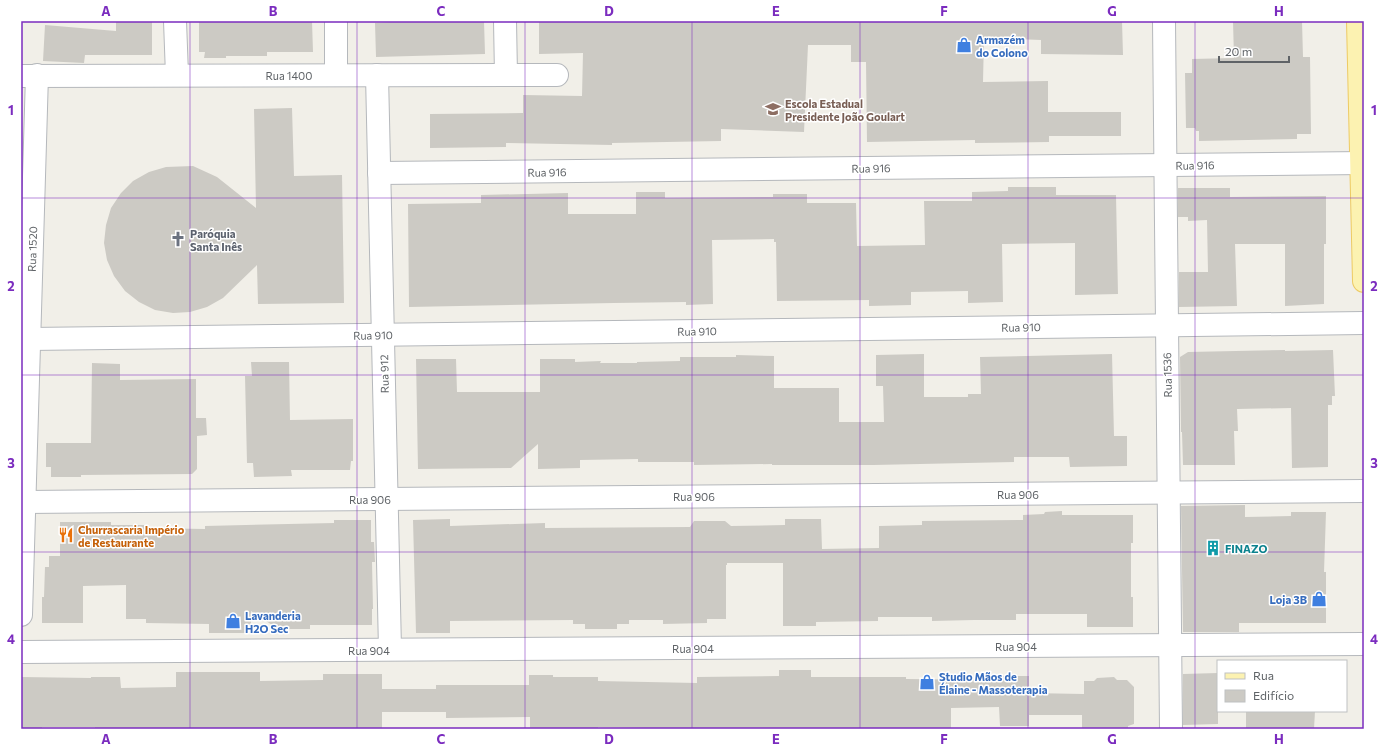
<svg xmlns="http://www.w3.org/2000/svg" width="1385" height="750" font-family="Commissioner,sans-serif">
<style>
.building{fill:#cccac4}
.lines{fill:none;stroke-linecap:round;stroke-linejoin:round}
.minor-casing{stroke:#b5b8bc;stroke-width:24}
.major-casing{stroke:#edca64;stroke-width:24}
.minor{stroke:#fff;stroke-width:22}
.major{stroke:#fcf2b1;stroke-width:22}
.grid{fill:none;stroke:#7b2cbf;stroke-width:1;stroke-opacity:0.55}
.labels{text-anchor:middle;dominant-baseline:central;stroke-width:3;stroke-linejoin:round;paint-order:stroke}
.shop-label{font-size:11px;font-weight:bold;fill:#366cbe;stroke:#fff;text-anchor:start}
.street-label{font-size:11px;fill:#5f6367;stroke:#fff}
.education-label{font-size:11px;font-weight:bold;fill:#785e54;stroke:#fff;text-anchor:start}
.worship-label{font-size:11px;font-weight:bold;fill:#5b616d;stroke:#fff;text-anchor:start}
.food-label{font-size:11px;font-weight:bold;fill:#c56008;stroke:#fff;text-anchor:start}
.culture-label{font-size:11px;font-weight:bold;fill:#0d838f;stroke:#fff;text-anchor:start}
.neatline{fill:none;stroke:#7b2cbf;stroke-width:1.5}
.grid-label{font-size:13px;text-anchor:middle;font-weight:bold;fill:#7b2cbf}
</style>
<rect width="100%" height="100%" fill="#f1efe8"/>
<g class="building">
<path d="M116,21H152V55H85L84,63L43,61L45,25L116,31Z"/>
<path d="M199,21H312L313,52H267V56H226V58H204L205,52H199Z"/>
<path d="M407,21H484L485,54L376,57L375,23Z"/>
<path d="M539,21H1122L1123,55L1041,54V40L984,38L983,82L1048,81V112H1121V136H1049V142L975,143V140L867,142L866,62H851V45H808L804,132L721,129V141L612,143V145L506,143V147L430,148V114L523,113V95L582,96L583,53L539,54Z"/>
<path d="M1233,21H1302L1303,57H1310L1311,134H1297V139L1199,141V131H1196L1195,128H1186L1185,73H1192V59L1234,58Z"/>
<path d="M292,108L294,176L342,175L344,303L258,304L257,265L223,298L207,307L190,312L173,313L155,310L139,302L125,291L114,276L107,260L104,243L106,225L111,208L121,193L133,181L149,172L166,167L193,166L217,177L256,208L254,109Z"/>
<path d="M1008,187H1056V195H1116L1118,294L1075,295V243L1005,244H1002L1003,302L968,303V291L911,292V305L869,306V300L777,301L776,242H774V239L712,240L713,304L686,305V302L614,303L409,307L408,204L481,203V195L568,193V214H636V192H665V198L773,197V194H807V203H856L857,246L925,245L924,201H972V192L1008,191Z"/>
<path d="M1178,188H1230V197L1326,196V244H1324V304L1285,306V244H1235L1237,306L1179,307V272H1208L1207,220L1188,221V217H1178Z"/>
<path d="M1285,350V351L1333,350L1335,396H1332V405H1328V467L1292,468L1291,408L1237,409L1238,431H1234L1235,465H1183L1182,432H1181L1180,357L1188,352Z"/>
<path d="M924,354V397H968V394H981L980,357L1112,354L1114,436H1127V466L1070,467L1069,457H1014V462L873,465H772V464L694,465V462H638V459L580,460V468L538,469V444L511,468L418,469L416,359H456L457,392H540V359H575V362L601,361L600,363H637V362L680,361V357H736V355L774,356V388H839V422H884L883,386H876V355Z"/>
<path d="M251,362H289L290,420L353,419V461H351L350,470H291L292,476L254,477L253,463H247L245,376H252Z"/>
<path d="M92,363L120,364V380L196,379V418H206L207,435L197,436V469L192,474L81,475V477H51V467H46V443H91Z"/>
<path d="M1245,505V517L1291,516V512H1326L1324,572H1326V623H1239V632H1183L1181,506Z"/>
<path d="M1062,511V515H1133V543H1131V597H1133V627H1087V614H1016V620H974L932,621V617H878V621L816,622V626H783V563H727V565H726V619H707V623L663,624V620H629V624H617V629H585V624H573V620L450,621V633H416L413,520L450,519V526L545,523V528L690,527L694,521H725L731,526L785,525V519H821L822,549L879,548V526L922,525V521L1023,520V515L1044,514L1045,512Z"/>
<path d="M334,520H371V542H374L375,562H372L373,609H372V625H310V629H278L251,611V633H209V624L146,623V619H126V585L83,586V623H42V597H44L45,567H49V556H60V522H111V525H144V528L205,529V526L334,523Z"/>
<path d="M779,670H811V677H906V679L999,680V676H1029V693L1084,694V681H1094L1097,678L1114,677L1117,680H1127L1134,687V724L1128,726V729H1082V715H1029V726H1000L999,707L951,708V729H646V728L598,727V729H530V717L446,718V712H382V729H95V727H42V729H21V677L91,678V677H120L121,688L176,687V672H260V681L323,680V674H382V689H436V685H529V675H553V677H598V681L697,683V677L779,676Z"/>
<path d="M1218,673V724L1183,725V674Z"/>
<path d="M1246,711H1315L1314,729H1246Z"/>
</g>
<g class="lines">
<defs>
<g id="minor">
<path d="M175,21L177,75"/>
<path d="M336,21V75"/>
<path d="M505,21L506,75"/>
<path d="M1164,21L1171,729"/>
<path d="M377,75L390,649"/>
<path d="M21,76L557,75"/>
<path d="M379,173L1364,163"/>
<path d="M29,339L1364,323"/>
<path d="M24,502L1364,491"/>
<path d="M21,615L37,75"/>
<path d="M21,652L1364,644"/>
</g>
<path id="major" d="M1358,21L1364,281"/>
</defs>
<use href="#minor" class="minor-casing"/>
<use href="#major" class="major-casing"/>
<use href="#minor" class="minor"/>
<use href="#major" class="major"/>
</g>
<path class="grid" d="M190,21V729M357,21V729M525,21V729M692,21V729M860,21V729M1028,21V729M1195,21V729M21,198H1364M21,375H1364M21,552H1364"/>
<defs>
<symbol id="shop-bare" viewBox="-9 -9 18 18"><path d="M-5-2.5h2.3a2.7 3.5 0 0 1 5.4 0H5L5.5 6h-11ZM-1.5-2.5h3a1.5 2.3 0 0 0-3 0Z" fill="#3f7fe0" stroke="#fff" stroke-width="2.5" paint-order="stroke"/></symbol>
<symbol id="school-bare" viewBox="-9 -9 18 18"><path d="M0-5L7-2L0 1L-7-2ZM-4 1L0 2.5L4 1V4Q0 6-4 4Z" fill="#8d6e63" stroke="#fff" stroke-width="2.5" paint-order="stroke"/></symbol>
<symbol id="church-bare" viewBox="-9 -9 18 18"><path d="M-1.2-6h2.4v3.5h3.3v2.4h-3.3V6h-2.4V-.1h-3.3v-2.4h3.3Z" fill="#6b7280" stroke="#fff" stroke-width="2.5" paint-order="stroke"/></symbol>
<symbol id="restaurant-bare" viewBox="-9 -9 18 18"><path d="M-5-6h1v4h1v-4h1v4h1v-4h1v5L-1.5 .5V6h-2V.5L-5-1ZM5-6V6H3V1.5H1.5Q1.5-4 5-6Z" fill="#e8710a" stroke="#fff" stroke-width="2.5" paint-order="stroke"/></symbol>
<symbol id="building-bare" viewBox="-9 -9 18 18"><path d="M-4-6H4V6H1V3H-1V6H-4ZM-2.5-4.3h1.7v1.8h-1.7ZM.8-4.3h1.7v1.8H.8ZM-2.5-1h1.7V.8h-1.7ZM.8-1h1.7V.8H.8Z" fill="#0f9aa8" stroke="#fff" stroke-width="2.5" paint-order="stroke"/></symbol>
</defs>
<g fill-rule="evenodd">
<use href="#shop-bare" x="953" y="34" width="22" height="22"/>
<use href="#school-bare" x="762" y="98" width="22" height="22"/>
<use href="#church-bare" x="167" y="228" width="22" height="22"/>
<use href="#restaurant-bare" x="55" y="524" width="22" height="22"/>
<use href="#building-bare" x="1202" y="537" width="22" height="22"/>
<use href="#shop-bare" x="1308" y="588" width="22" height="22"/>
<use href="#shop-bare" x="222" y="610" width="22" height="22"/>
<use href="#shop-bare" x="916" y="671" width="22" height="22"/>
</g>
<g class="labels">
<g class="shop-label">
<text x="976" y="39">Armazém<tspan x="976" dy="13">do Colono</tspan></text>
<text x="1307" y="599" text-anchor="end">Loja 3B</text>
<text x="245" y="615">Lavanderia<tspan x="245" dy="13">H2O Sec</tspan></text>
<text x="939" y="676">Studio Mãos de<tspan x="939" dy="13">Élaine - Massoterapia</tspan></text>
</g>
<g class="street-label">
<text x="289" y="75">Rua 1400</text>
<text transform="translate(1195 165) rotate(-1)">Rua 916</text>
<text transform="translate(871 168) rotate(-1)">Rua 916</text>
<text transform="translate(547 172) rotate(-1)">Rua 916</text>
<text transform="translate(32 249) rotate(-88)">Rua 1520</text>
<text transform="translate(1021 327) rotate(-1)">Rua 910</text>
<text transform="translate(697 331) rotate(-1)">Rua 910</text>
<text transform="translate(373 335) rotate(-1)">Rua 910</text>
<text transform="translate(384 374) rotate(-91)">Rua 912</text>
<text transform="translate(1167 375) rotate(-91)">Rua 1536</text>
<text x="1018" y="494">Rua 906</text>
<text x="694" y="496">Rua 906</text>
<text x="370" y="499">Rua 906</text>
<text x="1016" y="646">Rua 904</text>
<text x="693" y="648">Rua 904</text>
<text x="369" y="650">Rua 904</text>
</g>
<g class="education-label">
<text x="785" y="103">Escola Estadual<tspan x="785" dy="13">Presidente João Goulart</tspan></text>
</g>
<g class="worship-label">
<text x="190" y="233">Paróquia<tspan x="190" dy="13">Santa Inês</tspan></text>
</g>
<g class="food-label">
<text x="78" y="529">Churrascaria Império<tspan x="78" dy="13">de Restaurante</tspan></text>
</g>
<g class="culture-label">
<text x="1225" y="548">FINAZO</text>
</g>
</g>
<rect width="1385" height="750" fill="none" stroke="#ffffff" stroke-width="44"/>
<rect x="1217" y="660" width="130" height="52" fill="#ffffff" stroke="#bfc1c2"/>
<rect x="1225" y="673" width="20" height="6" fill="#fcf2b1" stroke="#bfc1c2"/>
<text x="1253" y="680" font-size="12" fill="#5f6367">Rua</text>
<rect x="1225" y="690" width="20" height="12" fill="#cccac4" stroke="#bfc1c2"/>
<text x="1253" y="700" font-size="12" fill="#5f6367">Edifício</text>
<path d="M1219 56v6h70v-6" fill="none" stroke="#5f6367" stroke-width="2"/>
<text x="1225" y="56" font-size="12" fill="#5f6367" stroke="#ffffff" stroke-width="3" paint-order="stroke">20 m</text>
<rect x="22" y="22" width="1341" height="706" class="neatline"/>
<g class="grid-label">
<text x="106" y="16">A</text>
<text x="273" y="16">B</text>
<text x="441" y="16">C</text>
<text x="609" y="16">D</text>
<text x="776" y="16">E</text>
<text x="944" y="16">F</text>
<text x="1112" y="16">G</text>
<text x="1279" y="16">H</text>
<text x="11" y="115">1</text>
<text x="1374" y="115">1</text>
<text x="11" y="291">2</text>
<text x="1374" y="291">2</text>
<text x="11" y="468">3</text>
<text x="1374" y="468">3</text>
<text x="11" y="644">4</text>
<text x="1374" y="644">4</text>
<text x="106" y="744">A</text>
<text x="273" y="744">B</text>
<text x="441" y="744">C</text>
<text x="609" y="744">D</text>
<text x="776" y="744">E</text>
<text x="944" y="744">F</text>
<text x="1112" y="744">G</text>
<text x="1279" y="744">H</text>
</g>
</svg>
